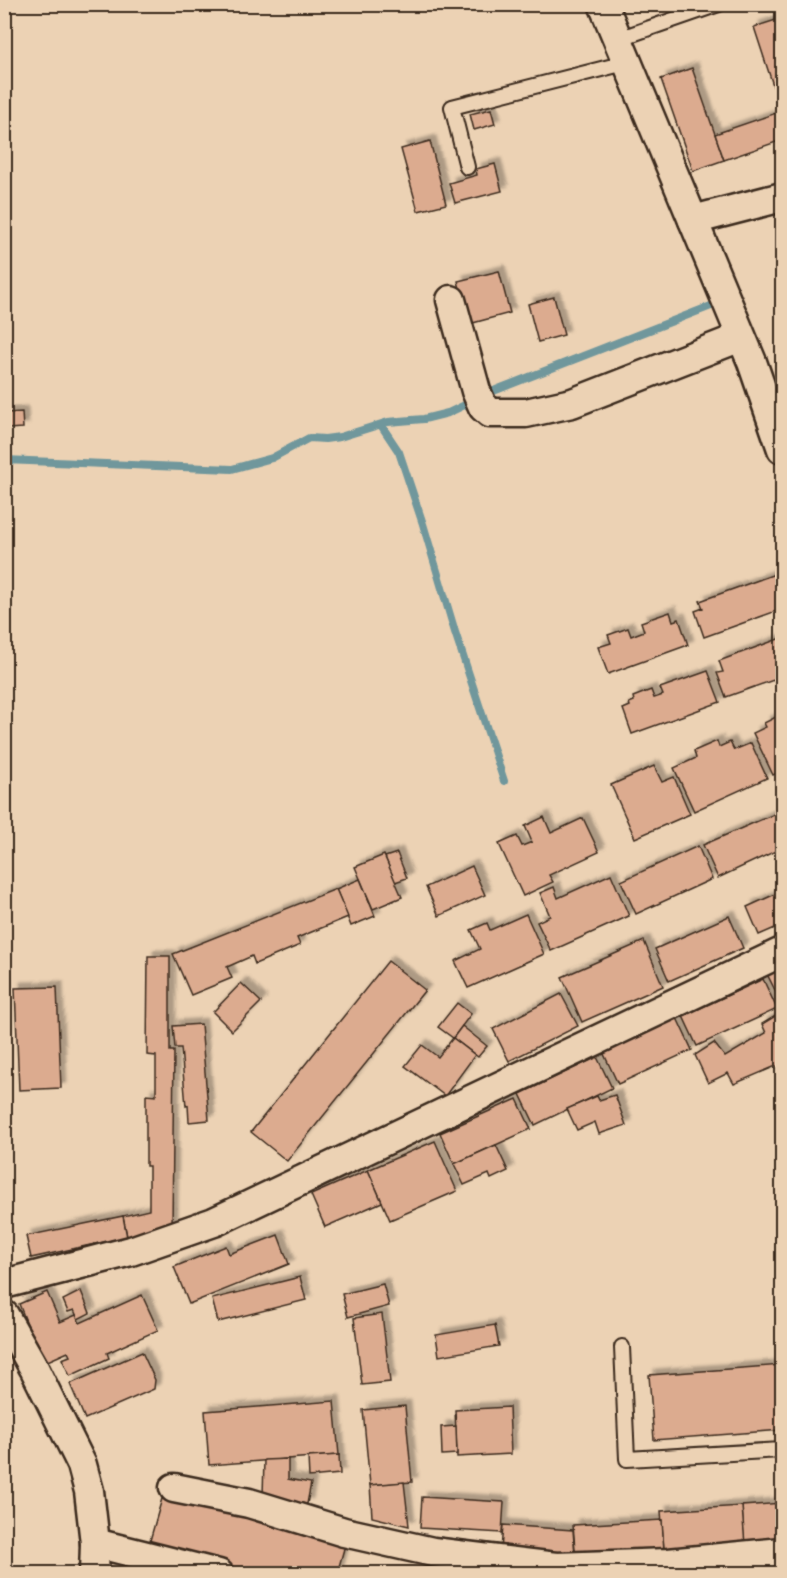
<svg xmlns="http://www.w3.org/2000/svg" width="787" height="1578" font-family="'Gochi Hand',sans-serif">
<style>
.lines{fill:none;stroke-linecap:round;stroke-linejoin:round}
.stream{stroke:#6f979c;stroke-width:8}
.building{fill:#dcab8f;stroke:#3b2a1e;stroke-width:1.5;filter:url(#shadow)}
.lane-casing{stroke:#3b2a1e;stroke-width:18}
.street-casing{stroke:#3b2a1e;stroke-width:33}
.lane{stroke:#ecd2b4;stroke-width:14}
.street{stroke:#ecd2b4;stroke-width:28}
</style>
<defs>
<filter id="shadow"><feDropShadow dx="5.5" dy="-5.5" stdDeviation="1.5" flood-color="#0004"/></filter>
</defs>
<rect width="100%" height="100%" fill="#ecd2b4"/>
<filter id="ink" filterUnits="userSpaceOnUse"><feTurbulence type="fractalNoise" baseFrequency=".0167" numOctaves="2"/><feDisplacementMap in="SourceGraphic" scale="12" xChannelSelector="R" yChannelSelector="G"/><feConvolveMatrix kernelMatrix="1 2 1 2 8 2 1 2 1" color-interpolation-filters="sRGB"/></filter>
<g filter="url(#ink)">
<g class="lines">
<g class="stream">
<path d="M381,425L399,452L423,524L455,632L504,781"/>
<path d="M4,460L232,469L272,458L309,438L325,439L340,437L388,422L424,419L448,413L496,390L711,306"/>
</g>
</g>
<g class="building">
<path d="M782,18V113L754,27Z"/>
<path d="M692,68L724,160L693,171L661,79Z"/>
<path d="M491,109L495,124L474,130L470,114Z"/>
<path d="M782,111V140L724,160L715,134Z"/>
<path d="M430,141L446,204L418,211L401,149Z"/>
<path d="M495,164L502,191L455,203L449,183L477,175L476,169Z"/>
<path d="M499,271L510,313L469,324L458,281Z"/>
<path d="M554,297L564,335L538,342L528,304Z"/>
<path d="M22,412L23,428L7,429L6,413Z"/>
<path d="M775,574L782,595V609L704,637L695,611L703,608L700,601Z"/>
<path d="M670,612L673,621L679,619L688,645L608,674L598,647L611,643L608,635L628,628L631,636L644,631L641,622Z"/>
<path d="M781,638L782,643V677L726,697L717,673L723,672L719,661Z"/>
<path d="M708,671L720,702L632,734L623,709L630,706L629,703L634,701L633,697L651,690L654,698L663,695L660,688Z"/>
<path d="M782,714V771L773,775L753,733L766,727L764,723Z"/>
<path d="M717,741L719,747L730,742L734,750L751,743L767,778L694,811L674,768L696,758L694,751Z"/>
<path d="M654,766L662,782L674,777L690,814L635,838L611,785Z"/>
<path d="M781,811L782,815V848L718,878L703,845Z"/>
<path d="M544,817L551,833L583,818L599,852L549,875L553,882L523,896L499,844L517,836L522,846L532,842L525,826Z"/>
<path d="M698,846L712,879L636,914L621,881Z"/>
<path d="M397,853L407,878L395,882L385,857Z"/>
<path d="M384,855L402,897L373,909L355,867Z"/>
<path d="M472,866L485,895L439,916L426,887Z"/>
<path d="M611,874L629,916L551,951L537,922L550,916L540,893L554,887L558,898Z"/>
<path d="M360,879L375,916L351,926L336,889Z"/>
<path d="M336,889L348,917L297,938L300,945L255,964L252,956L227,967L232,978L191,995L173,954Z"/>
<path d="M782,891V925L759,935L747,907Z"/>
<path d="M526,914L544,954L468,988L455,961L480,949L471,930L487,923L490,930Z"/>
<path d="M729,916L743,948L669,981L655,949Z"/>
<path d="M644,941L663,986L582,1022L562,977Z"/>
<path d="M148,956H170V1051H174L172,1228L127,1237L123,1216L149,1210V1166H146V1095L156,1096V1056L147,1055Z"/>
<path d="M388,961L425,990L287,1161L251,1132Z"/>
<path d="M782,966V1004L767,974Z"/>
<path d="M763,979L777,1009L697,1046L683,1016Z"/>
<path d="M241,983L261,1002L232,1031L213,1012Z"/>
<path d="M57,987L61,1088L19,1090L15,988Z"/>
<path d="M561,994L578,1026L509,1061L493,1029Z"/>
<path d="M457,1003L471,1014L453,1038L438,1027Z"/>
<path d="M782,1012V1075L776,1066L734,1084L728,1073L708,1083L695,1055L714,1043L725,1057L766,1033L762,1024Z"/>
<path d="M677,1018L692,1050L618,1084L603,1052Z"/>
<path d="M201,1024L209,1120L189,1122L188,1105L186,1106L181,1048H175L173,1026Z"/>
<path d="M462,1026L487,1046L478,1057L453,1038Z"/>
<path d="M453,1038L475,1055L445,1096L405,1066L422,1045L438,1057Z"/>
<path d="M597,1057L612,1088L535,1125L520,1094Z"/>
<path d="M615,1095L626,1125L599,1134L595,1122L577,1130L567,1109L597,1096L599,1100Z"/>
<path d="M517,1099L531,1129L454,1164L440,1133Z"/>
<path d="M435,1141L457,1191L390,1220L368,1170Z"/>
<path d="M496,1145L508,1171L491,1179L489,1174L464,1185L454,1164Z"/>
<path d="M368,1170L382,1202L325,1227L311,1195Z"/>
<path d="M123,1216L127,1237L31,1258L26,1236Z"/>
<path d="M278,1235L289,1264L189,1304L174,1267L226,1246L229,1254Z"/>
<path d="M300,1277L306,1300L218,1322L212,1299Z"/>
<path d="M383,1284L389,1306L348,1317L342,1294Z"/>
<path d="M81,1291L90,1313L78,1319L74,1310L68,1312L63,1300Z"/>
<path d="M47,1292L60,1322L76,1315L80,1323L142,1295L158,1330L107,1353L109,1358L70,1376L62,1359L70,1356L68,1352L43,1363L19,1304Z"/>
<path d="M382,1314L390,1382L362,1385L354,1318Z"/>
<path d="M495,1325L499,1346L439,1356L436,1335Z"/>
<path d="M142,1352L155,1380L154,1389L85,1419L70,1384Z"/>
<path d="M782,1365V1430L654,1440L649,1375Z"/>
<path d="M334,1401L339,1455L209,1465L205,1411Z"/>
<path d="M405,1406L412,1482L370,1485L363,1410Z"/>
<path d="M509,1407L511,1454L457,1457L455,1410Z"/>
<path d="M456,1426L457,1454L442,1455L441,1427Z"/>
<path d="M339,1455L340,1474L309,1477L308,1457Z"/>
<path d="M288,1459V1479L311,1483L307,1504L263,1496L264,1460Z"/>
<path d="M404,1482L409,1526L372,1517L370,1485Z"/>
<path d="M163,1495L345,1545L337,1574H256L149,1544Z"/>
<path d="M422,1497L504,1502L502,1533L420,1528Z"/>
<path d="M782,1503V1539L744,1540L742,1506Z"/>
<path d="M742,1506L745,1545L664,1551L661,1511Z"/>
<path d="M662,1520L664,1551L576,1562L573,1525Z"/>
<path d="M503,1525L573,1530L575,1555L501,1550Z"/>
</g>
<g class="lines">
<defs>
<g id="lane">
<path d="M618,39L719,4"/>
<path d="M467,167L452,107L629,62"/>
<path d="M622,1347L627,1459L782,1450"/>
</g>
<g id="street">
<path d="M603,4L752,362L782,449"/>
<path d="M693,220L782,197"/>
<path d="M451,300L476,391L483,407L490,413H526L572,403L741,337"/>
<path d="M4,1284L131,1251L214,1222L782,952"/>
<path d="M4,1315L34,1368L82,1465L89,1491L95,1543L94,1574"/>
<path d="M174,1488L249,1503L344,1532L433,1552L556,1567L668,1563L782,1552"/>
<path d="M95,1543L219,1574"/>
</g>
</defs>
<use href="#lane" class="lane-casing"/>
<use href="#street" class="street-casing"/>
<use href="#lane" class="lane"/>
<use href="#street" class="street"/>
</g>
</g>
<rect width="787" height="1578" fill="none" stroke="#ecd2b4" stroke-width="24"/>
<rect x="12" y="12" width="763" height="1554" fill="none" stroke="#3b2a1e" stroke-width="2" filter="url(#ink)"/>
</svg>
